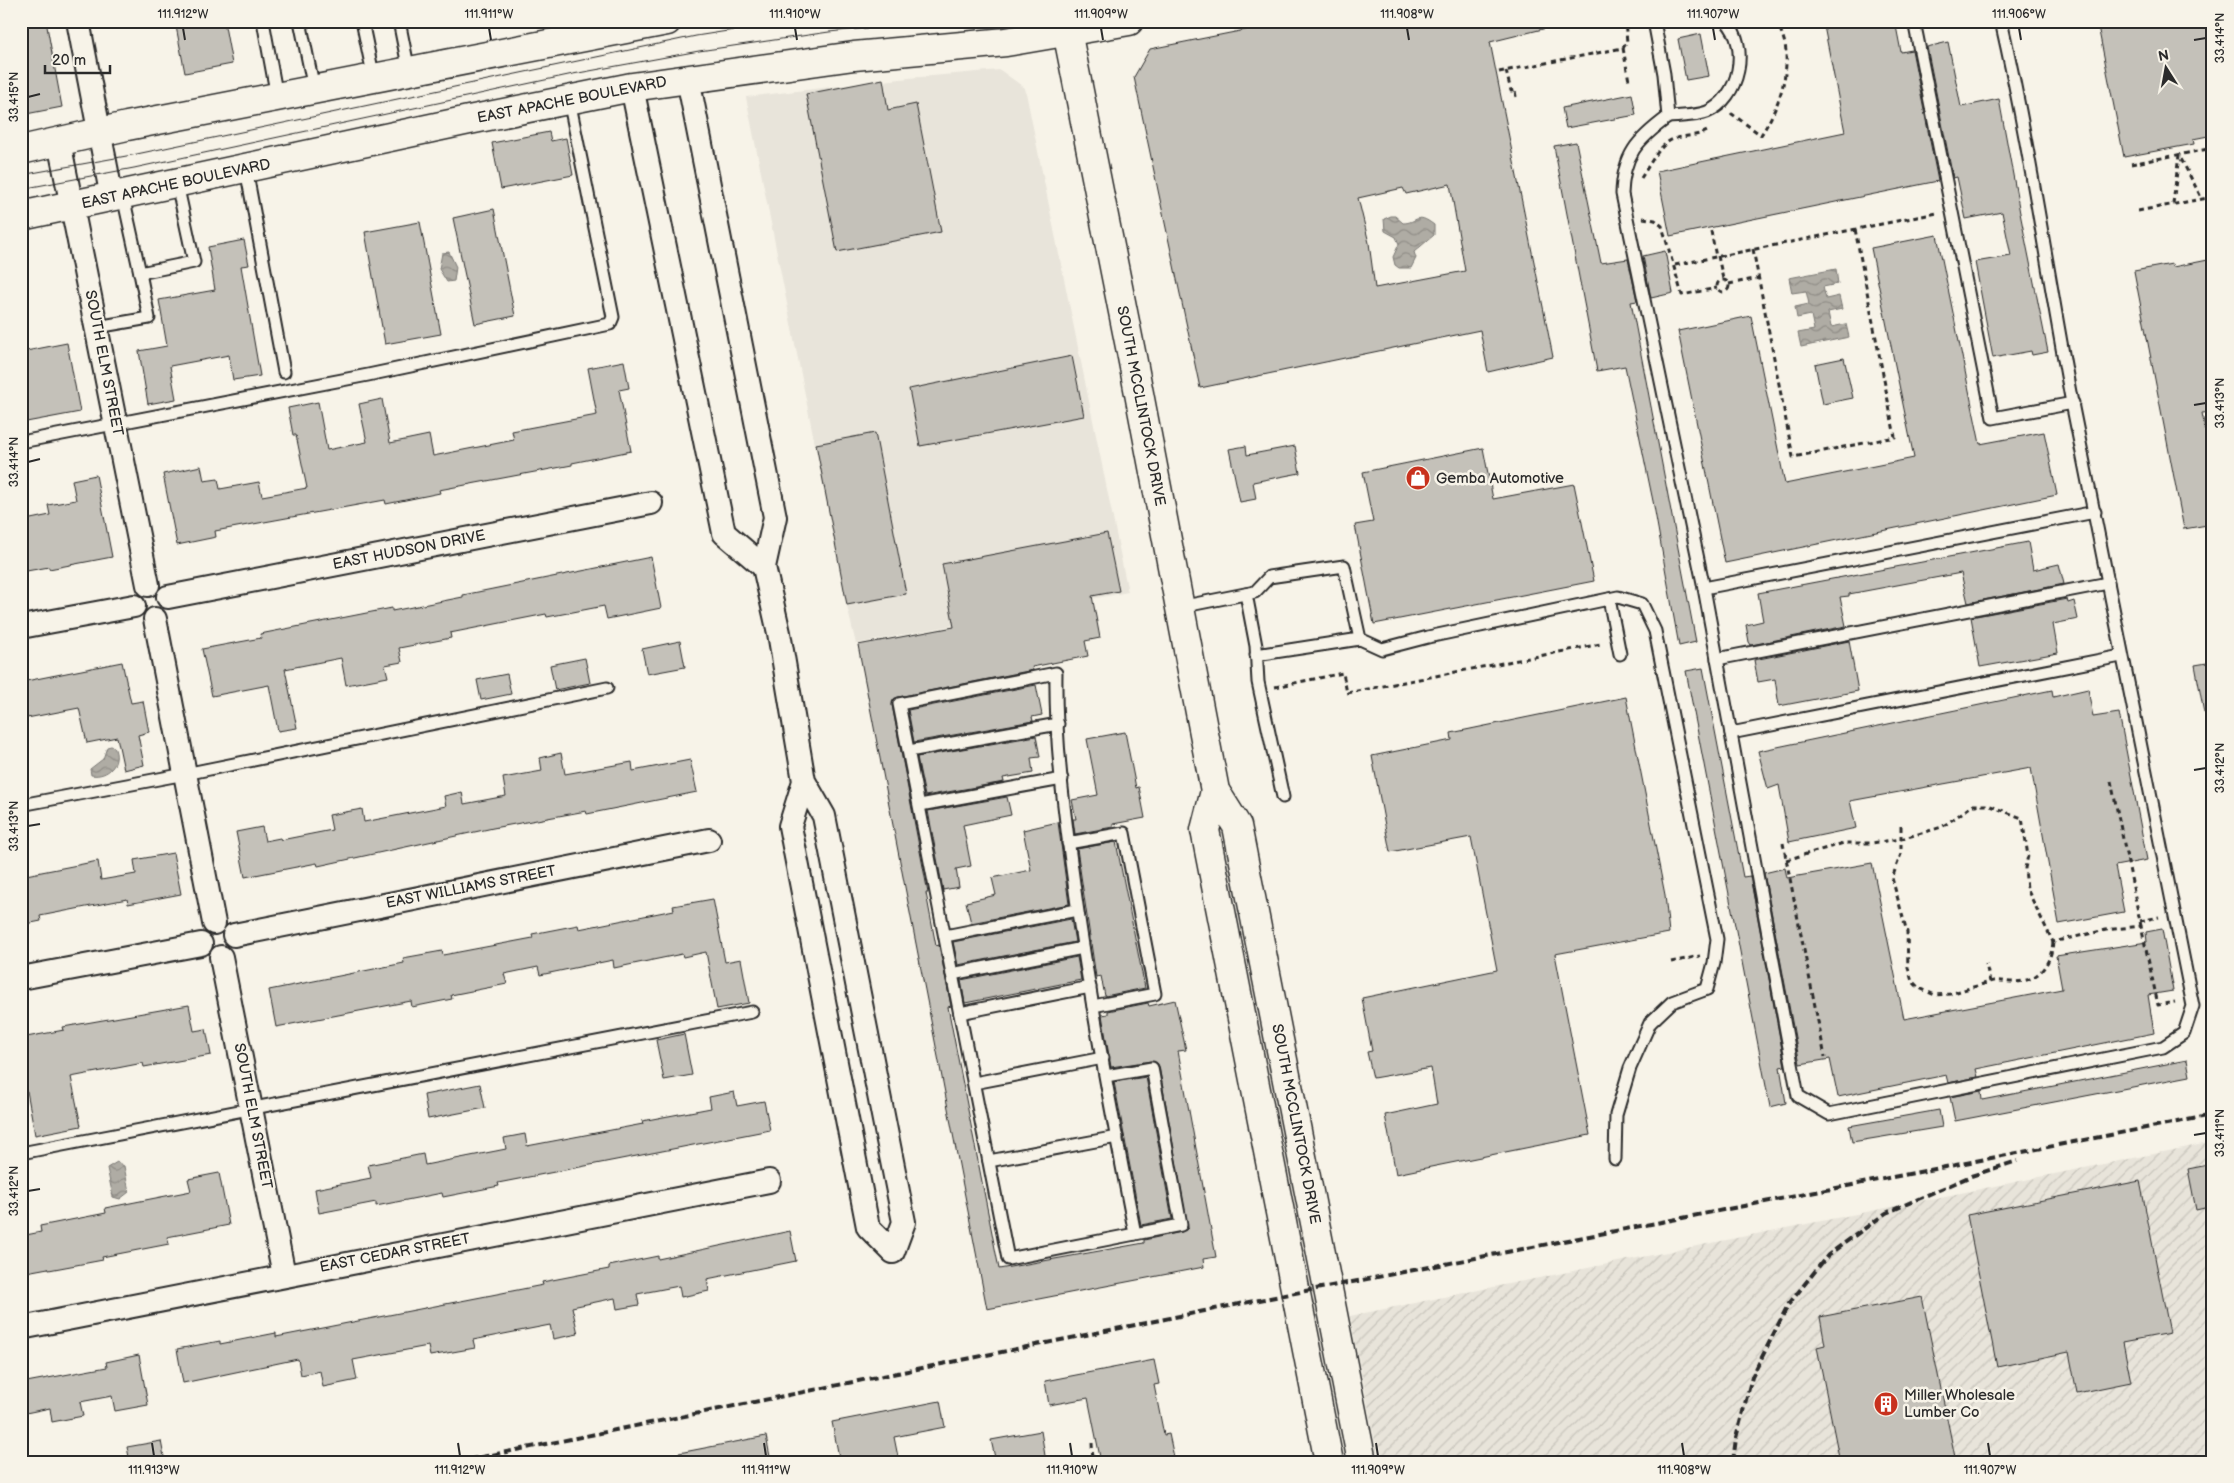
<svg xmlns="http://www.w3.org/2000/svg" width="2234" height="1483" font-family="'Balsamiq Sans',sans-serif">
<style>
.built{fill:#e8e4da}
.industrial{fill:url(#industrial-furrows)}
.water{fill:url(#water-waves);stroke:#7a7874}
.building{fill:#c4c1b9;stroke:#2b2b2b;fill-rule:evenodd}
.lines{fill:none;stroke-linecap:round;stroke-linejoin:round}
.lane-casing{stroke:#2b2b2b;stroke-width:15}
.street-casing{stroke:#2b2b2b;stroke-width:26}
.secondary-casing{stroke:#2b2b2b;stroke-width:31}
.primary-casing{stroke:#2b2b2b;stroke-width:31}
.path{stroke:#2b2b2b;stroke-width:3;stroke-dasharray:5 4;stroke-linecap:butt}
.lane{stroke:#f7f3e8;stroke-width:11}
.street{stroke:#f7f3e8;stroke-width:22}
.secondary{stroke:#f7f3e8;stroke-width:28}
.primary{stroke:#f7f3e8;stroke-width:28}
.tram{stroke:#2b2b2b;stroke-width:1}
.rail{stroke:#2b2b2b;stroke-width:4;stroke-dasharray:8 4;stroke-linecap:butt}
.ticks{fill:none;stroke:#2b2b2b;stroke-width:2}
.labels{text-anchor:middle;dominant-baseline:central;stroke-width:5;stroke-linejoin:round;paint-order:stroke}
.street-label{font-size:15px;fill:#2b2b2b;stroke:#f7f3e8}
.poi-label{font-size:15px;fill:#2b2b2b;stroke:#f7f3e8;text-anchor:start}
.neatline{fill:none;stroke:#2b2b2b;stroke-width:2}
.ticks-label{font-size:12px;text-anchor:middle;fill:#2b2b2b}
</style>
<defs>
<pattern id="industrial-furrows" width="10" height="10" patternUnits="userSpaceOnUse" patternTransform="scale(1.25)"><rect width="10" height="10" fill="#e8e4da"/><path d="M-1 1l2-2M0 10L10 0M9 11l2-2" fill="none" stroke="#c7c4bb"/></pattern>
<pattern id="water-waves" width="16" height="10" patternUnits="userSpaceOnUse" patternTransform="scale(1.25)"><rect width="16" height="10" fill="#afaca4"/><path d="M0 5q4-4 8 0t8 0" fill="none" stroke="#8f8c86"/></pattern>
</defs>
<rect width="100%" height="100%" fill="#f7f3e8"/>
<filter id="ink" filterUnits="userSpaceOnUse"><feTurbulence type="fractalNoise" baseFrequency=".02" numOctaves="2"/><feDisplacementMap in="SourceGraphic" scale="10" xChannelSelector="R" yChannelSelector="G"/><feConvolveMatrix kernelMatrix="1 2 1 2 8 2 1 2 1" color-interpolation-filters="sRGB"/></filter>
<g filter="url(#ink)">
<path class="built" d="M1000,70L1025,88L1128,592L856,644L847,606L746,97L909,78Z"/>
<path class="industrial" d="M2213,1142V1462H1379L1350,1316Z"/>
<g class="water">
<path d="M1391,216H1395L1403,223C1418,223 1416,211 1434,225V235L1414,252L1416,258L1411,268H1399L1395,265L1393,257L1399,244L1396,237L1385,231L1384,219Z"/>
<path d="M449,252L456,267L454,281L447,282L439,269L442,253Z"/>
<path d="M1836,269L1838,284L1823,287L1826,299L1839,296L1842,309L1828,312L1831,327L1846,324L1849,337L1801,347L1798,333L1814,330L1811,315L1797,318L1795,307L1809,304L1806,291L1792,293L1789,278Z"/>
<path d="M111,746L114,747C122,763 108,778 91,775L90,769L103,759L107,747Z"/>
<path d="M117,1162L124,1166L129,1192L120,1199L113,1197L107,1168Z"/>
</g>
<g class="building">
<path d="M21,21H46L62,107L21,115Z"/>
<path d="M175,21H224L232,64L185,73Z"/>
<path d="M1290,21H1546L1547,28L1490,42L1553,357L1488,372L1480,330L1200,388L1134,77L1150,49ZM1450,184L1465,271L1375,288L1369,243L1358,198L1403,188L1406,194Z"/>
<path d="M1823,21H1895L1901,52L1912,50L1938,181L1670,236L1657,171L1845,132Z"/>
<path d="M2097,21H2213V135L2193,139L2194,144L2124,157Z"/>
<path d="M1701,34L1709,76L1686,80L1678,39Z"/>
<path d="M1948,42L1961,107L1999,99L2020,213L2048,352L2032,355L2031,351L1993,358L1975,262L2011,256L2002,212L1966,219L1957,177L1953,178L1927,47Z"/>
<path d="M883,79L888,110L916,104L941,232L837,252L806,94Z"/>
<path d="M1632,94L1636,115L1566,128L1562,108Z"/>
<path d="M549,132L551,141L566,138L573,175L501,189L492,143Z"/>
<path d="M1576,142L1601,263L1628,259L1637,301L1631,302L1696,642L1679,646L1654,506L1625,366L1597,371L1554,146Z"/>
<path d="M494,209L515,316L475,324L453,218Z"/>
<path d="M420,222L441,334L385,344L365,232Z"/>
<path d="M1937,235L1980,444L2044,432L2057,495L1725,563L1678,331L1751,316L1785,484L1914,458L1871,248Z"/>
<path d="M244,240L249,265L241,266L260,376L233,380L229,355L170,366L176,399L148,404L139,351L167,346L159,300L215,290L208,247Z"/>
<path d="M1665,251L1673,293L1651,298L1643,256Z"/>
<path d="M2213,259V412L2202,413L2213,470V524L2184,529L2134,271L2172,264L2173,267Z"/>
<path d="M67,343L80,412L21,423V352Z"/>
<path d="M1072,356L1084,416L920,446L909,389Z"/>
<path d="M1844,358L1853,398L1823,404L1815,364Z"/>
<path d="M624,361L629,388L619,390L631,451L572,463V465L439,490L440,493L386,504L385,500L215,531L216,537L177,545L163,474L201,466L204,481L218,479L220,489L259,482L262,496L307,488L296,435H293L288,408L318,402L327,450L367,442L359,404L382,399L390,443L429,435L433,456L514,440L512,431L597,415L588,368Z"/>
<path d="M875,433L906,594L847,605L816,444Z"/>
<path d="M1246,446L1247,455L1295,446L1300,473L1253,482L1256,499L1240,502L1229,449Z"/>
<path d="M1483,448L1493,499L1574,484L1594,581L1374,624L1355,525L1373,522L1363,472Z"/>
<path d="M96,475L112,557L49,569V567L21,572V521L50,515L48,505L76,500L72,480Z"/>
<path d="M1107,533L1119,591L1092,596L1100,638L1085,641L1088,656L1032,667L1033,670L898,697L894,699L892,705L928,893H926L936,946L939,945L951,1006L948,1007L999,1269L1144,1243V1240L1182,1232L1188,1228L1159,1066L1157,1063L1151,1061L1111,1067L1102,1015L1108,1014V1011L1148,1003L1149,1006L1175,1000L1186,1050L1178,1051L1216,1257L1203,1259L1204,1267L987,1309L858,645L954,627L942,564Z"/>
<path d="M2028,542L2033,570L2059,564L2064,584L1968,603L1961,573L1849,594V596L1840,597L1846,626L1751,645L1749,642L1746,625L1763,621L1758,593Z"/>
<path d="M651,557L661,608L607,619L604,606L547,617L546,614L450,633L451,638L399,648L402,662L385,665L388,677L346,685L341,658L285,669L297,728L278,731L269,685L212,696L202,649L261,638L260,634L392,608V611L463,597V595Z"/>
<path d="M2067,599L2068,603L2074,601L2078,619L2053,624L2058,653L1980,667L1971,617Z"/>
<path d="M680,641L685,667L647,674L642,649Z"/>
<path d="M1849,641L1858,691L1779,706L1775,679L1758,682L1754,660Z"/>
<path d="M585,658L590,683L555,690L550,665Z"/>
<path d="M122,662L131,703L143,701L149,732L138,735L144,765L124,770L117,737L87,743L79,708L27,718L21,682Z"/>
<path d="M2213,662V712L2204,713L2195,665Z"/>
<path d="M1703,668L1743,877L1750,876L1785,1066L1780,1067L1786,1103L1770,1107L1686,671Z"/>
<path d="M507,674L511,694L481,700L477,680Z"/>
<path d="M1036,685L1042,715L1032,717L1033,721L914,742L908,710Z"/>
<path d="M2088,689L2093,717L2119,713L2147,860L2115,866L2124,912L2059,924L2031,768L1850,801L1856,828L1789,842L1779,785L1768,789L1758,751L2052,690L2053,697Z"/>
<path d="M1626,697L1665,895L1669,933L1555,954L1590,1135L1396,1174L1385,1115L1437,1104L1431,1068L1373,1078L1367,1052L1372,1051L1362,998L1497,970L1471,837L1390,852L1372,756L1452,740L1451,733Z"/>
<path d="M1125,732L1136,788L1139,787L1145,818L1113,824V827L1075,834L1073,819H1076L1072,800L1098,795L1087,739Z"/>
<path d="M1036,736L1040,757L1031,758L1033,773L1003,778L1004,782L925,796L917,757Z"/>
<path d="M561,753L565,774L632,762L633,771L690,760L697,792L587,814L586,811L493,828L318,866L317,863L245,877L236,832L262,827L265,841L280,838L281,840L332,830L329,815L362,809L364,822L446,806L444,796L462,792L464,804L506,796L503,778L542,771L540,758Z"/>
<path d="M1007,797L1011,815L963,825L971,866L956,869L959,887L943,890L928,811Z"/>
<path d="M1058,822L1069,904L971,923L966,902L996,895L992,878L1031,870L1023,830Z"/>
<path d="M1116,842L1145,988L1105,996L1101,976L1096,977L1077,849Z"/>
<path d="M173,853L181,894L128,904L127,899L40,916L41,921L21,925V876L98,861L101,880L136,874L134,860Z"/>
<path d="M1872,863L1904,1019L2062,989L2056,956L2147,942L2146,932L2162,929L2173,991L2148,995L2154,1033L1976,1069L1978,1077L1948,1083L1946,1075L1838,1097L1830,1059L1800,1064L1764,873L1785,868L1787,878Z"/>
<path d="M713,899L725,962L741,959L749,1003L717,1009L706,952L683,957L682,954L614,968L613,960L540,975L538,967L504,974L507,984L451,995L452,999L412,1007L411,1001L276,1027L269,990L404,963L403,958L442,951L443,955L533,938L532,934L578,925L579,929L674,910L673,906Z"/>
<path d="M1071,919L1075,942L958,965L953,942Z"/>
<path d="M1077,957L1081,980L965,1003L961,980Z"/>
<path d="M189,1005L194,1031L206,1029L211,1055L144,1067L143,1063L71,1077L81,1126L35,1135L27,1091L21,1092V1038L64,1030L63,1027Z"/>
<path d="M684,1034L692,1075L664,1080L656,1040Z"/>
<path d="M2187,1060L2190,1076L1955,1121L1950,1097L1981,1091L1982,1100Z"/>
<path d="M1146,1077L1172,1219L1141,1225L1114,1082Z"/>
<path d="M480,1084L485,1108L428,1119L424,1095Z"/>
<path d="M734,1092L737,1106L764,1101L770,1130L498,1183L499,1186L443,1197L442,1193L376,1206V1202L319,1213L315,1189L371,1178L368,1165L423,1154L425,1165L506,1149L504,1138L525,1134L527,1146L643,1124L642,1121L711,1108L709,1097Z"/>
<path d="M1939,1110L1942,1127L1852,1142L1849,1126Z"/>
<path d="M2213,1164V1206L2196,1210L2188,1169Z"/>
<path d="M219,1173L229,1225L167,1237L169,1244L102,1257L103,1260L49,1270L48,1268L21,1273V1236L41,1232L40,1226L106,1213L105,1208L191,1191L188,1179Z"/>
<path d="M2140,1181L2170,1333L2123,1342L2131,1382L2077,1393L2069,1352L1997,1367L1967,1215Z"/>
<path d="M790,1231L796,1261L707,1279L709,1291L681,1297L679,1286L637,1294L639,1305L617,1309L615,1298L572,1307L578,1334L553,1339L550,1325L473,1340L475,1348L430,1356L428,1346L353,1360L357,1380L323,1387L320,1371L301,1375L298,1359L183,1383L177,1349L220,1341V1344L276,1333V1337L543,1285L542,1282L609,1269V1266L658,1256V1259Z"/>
<path d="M1922,1297L1956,1462H1840L1817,1347L1825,1345L1820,1317Z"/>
<path d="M139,1355L148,1405L115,1411L112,1396L80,1402L83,1416L52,1422L50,1408L21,1414V1383L107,1367L106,1362Z"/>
<path d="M1154,1360L1159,1384L1154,1385L1164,1435L1169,1434L1175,1462H1101L1088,1398L1049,1405L1045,1381Z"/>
<path d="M940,1401L945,1427L894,1437L899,1462H840L832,1422Z"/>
<path d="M1041,1431L1046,1462H996L991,1440Z"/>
<path d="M766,1436L771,1462H680L679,1453Z"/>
<path d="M161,1441L165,1462H130L127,1447Z"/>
</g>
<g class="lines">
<defs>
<g id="lane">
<path d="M263,21L277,97"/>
<path d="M300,21L314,89"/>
<path d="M362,21L374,79"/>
<path d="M399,21L409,71"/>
<path d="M1654,21L1664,74L1668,117C1637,140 1623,155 1622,194L1704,588L1798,1096L1829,1114L2163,1047L2184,1033L2193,1006C2152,805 2111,604 2072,403C2048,276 2030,147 2001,21"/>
<path d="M1914,21L1993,418L2073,403"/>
<path d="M1668,117C1680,116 1697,116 1707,112C1740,98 1750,46 1726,21"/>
<path d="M246,169L284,372"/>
<path d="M123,196L140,273L194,262L177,184"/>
<path d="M97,327L149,318L140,273"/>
<path d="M21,442L368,375L610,324L613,317L569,100"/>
<path d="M1704,588L2095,512"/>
<path d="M1246,594L1256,646L1258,682L1283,797"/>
<path d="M1609,599L1620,654"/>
<path d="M1180,607L1255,592L1269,577L1344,566L1360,639L1382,649L1428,637L1618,597L1642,604L1655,631L1717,939L1714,963L1707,989L1672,1002L1650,1023L1630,1068L1616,1115L1615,1159"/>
<path d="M1256,655L1360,639"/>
<path d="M1717,659L2108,583"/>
<path d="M1056,673C1055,741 1064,810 1073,876C1089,996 1112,1115 1135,1234L1008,1259L899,704Z"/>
<path d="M1731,733L2121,656"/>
<path d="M909,751L1058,724"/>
<path d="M21,805L185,774L607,688"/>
<path d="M920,805L1062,779"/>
<path d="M1068,843L1124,833L1155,994L1093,1006"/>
<path d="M945,936L1077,910"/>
<path d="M952,974L1083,948"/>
<path d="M960,1013L1090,987"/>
<path d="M1106,1076L1152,1068L1181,1225L1135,1234"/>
<path d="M974,1083L1103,1058"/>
<path d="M21,1153L752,1012"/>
<path d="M989,1161L1117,1137"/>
</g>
<g id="street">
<path d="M78,21L112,198"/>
<path d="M688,79L775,517L764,567L779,633L804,781L824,816L904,1222L893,1252L868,1227L790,826L804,781"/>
<path d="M632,87L724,533L764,567"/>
<path d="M59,142L148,585"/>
<path d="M168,597L651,503"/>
<path d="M155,619L214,923"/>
<path d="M21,627L134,606"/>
<path d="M234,935L709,840"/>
<path d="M221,957L284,1275"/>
<path d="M21,978L201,944"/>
<path d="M21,1328L769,1181"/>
</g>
<g id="secondary">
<path d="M1065,21L1133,362L1215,791L1237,826L1362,1462"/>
<path d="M1215,791L1205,830L1329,1462"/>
</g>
<g id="primary">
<path d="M21,150L127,126L667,21"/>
<path d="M21,216L469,120L632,87L854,56L1006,42L1129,21"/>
</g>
</defs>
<use href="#lane" class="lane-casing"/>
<use href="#street" class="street-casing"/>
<use href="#secondary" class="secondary-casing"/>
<use href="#primary" class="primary-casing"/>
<g class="path">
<path d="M1623,48L1629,81"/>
<path d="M1506,71L1511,91L1515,90L1516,97"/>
<path d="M1499,72L1623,48L1627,42L1625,21"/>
<path d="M1731,115L1732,114L1761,135C1778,109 1790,75 1785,44C1783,36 1780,29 1777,21"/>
<path d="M2131,164L2213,148"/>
<path d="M1641,178C1649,166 1658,147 1671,140C1682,135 1696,137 1707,131"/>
<path d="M2173,204L2179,155L2202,199"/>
<path d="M2138,211L2213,197"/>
<path d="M1643,218L1655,220L1662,226L1682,295L1717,288"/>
<path d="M1711,231L1716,257"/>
<path d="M1753,249L1793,457L1895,437L1855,229"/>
<path d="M1718,256L1723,279"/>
<path d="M1675,265L1937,213"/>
<circle cx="1723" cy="286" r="6"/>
<path d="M1729,284L1759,278"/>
<path d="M1275,687L1343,673L1347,693L1601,644"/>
<path d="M2111,781L2141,926"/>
<path d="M1901,826V854L1892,878L1907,932L1908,968L1912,981L1919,988L1935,995L1950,994L1990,982L1986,964"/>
<path d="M1783,843L1825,1057"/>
<path d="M1786,860L1844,843H1871L1901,839L1942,827L1973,805H1988L2022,818L2028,856L2025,868L2027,889L2053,942L2106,930L2141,926L2158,1005L2175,1002"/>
<path d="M2140,921L2159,917"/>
<path d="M1671,962L1700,956"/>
<path d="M1990,982C1999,979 2004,982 2013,982C2038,982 2051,965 2053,942"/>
<path d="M1092,1443L1093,1462"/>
</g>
<use href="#lane" class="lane"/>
<use href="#street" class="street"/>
<use href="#secondary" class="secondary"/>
<use href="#primary" class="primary"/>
<g class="tram">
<path d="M21,175L132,155L696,36L791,21"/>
<path d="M21,189L134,168L573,74L699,51L829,32L937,21"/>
</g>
<g class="rail">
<path d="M457,1462L1249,1302L2213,1115"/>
<path d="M1733,1462L1736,1438L1752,1377L1788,1305L1828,1255L1886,1213L1971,1176L2017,1161"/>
</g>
</g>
</g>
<path class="ticks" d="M183,28L185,40M489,28L491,40M795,28L797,40M1101,28L1103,40M1407,28L1409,40M1713,28L1715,40M2019,28L2021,40M2194,40L2206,38M28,97L40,94M2194,405L2206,403M28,462L40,459M2194,770L2206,768M28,826L40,824M2194,1135L2206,1133M28,1191L40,1189M152,1443L154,1456M458,1443L460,1456M764,1443L766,1456M1070,1443L1072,1456M1376,1443L1378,1456M1682,1443L1684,1456M1988,1443L1990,1456"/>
<defs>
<symbol id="shop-disc" viewBox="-11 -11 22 22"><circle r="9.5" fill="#c8321e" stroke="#f7f3e8"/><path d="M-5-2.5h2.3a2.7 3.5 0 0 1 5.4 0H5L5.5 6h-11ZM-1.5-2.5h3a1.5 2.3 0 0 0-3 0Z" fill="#fff"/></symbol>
<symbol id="building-disc" viewBox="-11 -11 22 22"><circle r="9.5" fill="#c8321e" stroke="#f7f3e8"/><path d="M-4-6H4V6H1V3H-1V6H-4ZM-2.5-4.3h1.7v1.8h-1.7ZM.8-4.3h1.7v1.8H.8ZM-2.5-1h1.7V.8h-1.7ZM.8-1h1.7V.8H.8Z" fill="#fff"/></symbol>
</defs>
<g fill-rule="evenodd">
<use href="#shop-disc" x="1404" y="464" width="28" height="28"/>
<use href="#building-disc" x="1872" y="1390" width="28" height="28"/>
</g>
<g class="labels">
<g class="street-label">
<text transform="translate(572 100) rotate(-11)">EAST APACHE BOULEVARD</text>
<text transform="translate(176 184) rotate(-12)">EAST APACHE BOULEVARD</text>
<text transform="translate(104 363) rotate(79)">SOUTH ELM STREET</text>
<text transform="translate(1141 406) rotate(79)">SOUTH MCCLINTOCK DRIVE</text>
<text transform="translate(409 550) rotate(-11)">EAST HUDSON DRIVE</text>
<text transform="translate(471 887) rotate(-11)">EAST WILLIAMS STREET</text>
<text transform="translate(253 1116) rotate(79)">SOUTH ELM STREET</text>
<text transform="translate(1296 1124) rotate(79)">SOUTH MCCLINTOCK DRIVE</text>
<text transform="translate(395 1253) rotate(-11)">EAST CEDAR STREET</text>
</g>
<g class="poi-label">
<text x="1436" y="478">Gemba Automotive</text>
<text x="1904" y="1395">Miller Wholesale<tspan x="1904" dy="17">Lumber Co</tspan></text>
</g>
</g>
<rect width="2234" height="1483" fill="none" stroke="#f7f3e8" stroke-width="55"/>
<g transform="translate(2166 68) rotate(349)" stroke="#f7f3e8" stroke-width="4" paint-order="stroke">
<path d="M0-4L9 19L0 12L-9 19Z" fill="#2b2b2b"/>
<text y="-8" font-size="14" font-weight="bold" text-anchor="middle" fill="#2b2b2b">N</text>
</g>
<path d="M45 65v8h65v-8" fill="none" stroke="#2b2b2b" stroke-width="2.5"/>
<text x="52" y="65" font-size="15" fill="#2b2b2b" stroke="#f7f3e8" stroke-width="4" paint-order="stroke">20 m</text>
<rect x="28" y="28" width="2178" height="1428" class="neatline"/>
<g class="ticks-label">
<text x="183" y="18">111.912°W</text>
<text x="489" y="18">111.911°W</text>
<text x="795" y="18">111.910°W</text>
<text x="1101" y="18">111.909°W</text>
<text x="1407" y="18">111.908°W</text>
<text x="1713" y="18">111.907°W</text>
<text x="2019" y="18">111.906°W</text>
<text transform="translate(2220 38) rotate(-90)" y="4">33.414°N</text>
<text transform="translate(14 97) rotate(-90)" y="4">33.415°N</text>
<text transform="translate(2220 403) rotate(-90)" y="4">33.413°N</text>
<text transform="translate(14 462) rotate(-90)" y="4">33.414°N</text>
<text transform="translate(2220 768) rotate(-90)" y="4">33.412°N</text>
<text transform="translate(14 826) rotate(-90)" y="4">33.413°N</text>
<text transform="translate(2220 1133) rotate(-90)" y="4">33.411°N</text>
<text transform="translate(14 1191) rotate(-90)" y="4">33.412°N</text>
<text x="154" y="1474">111.913°W</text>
<text x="460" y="1474">111.912°W</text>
<text x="766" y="1474">111.911°W</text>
<text x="1072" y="1474">111.910°W</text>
<text x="1378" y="1474">111.909°W</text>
<text x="1684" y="1474">111.908°W</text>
<text x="1990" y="1474">111.907°W</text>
</g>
</svg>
